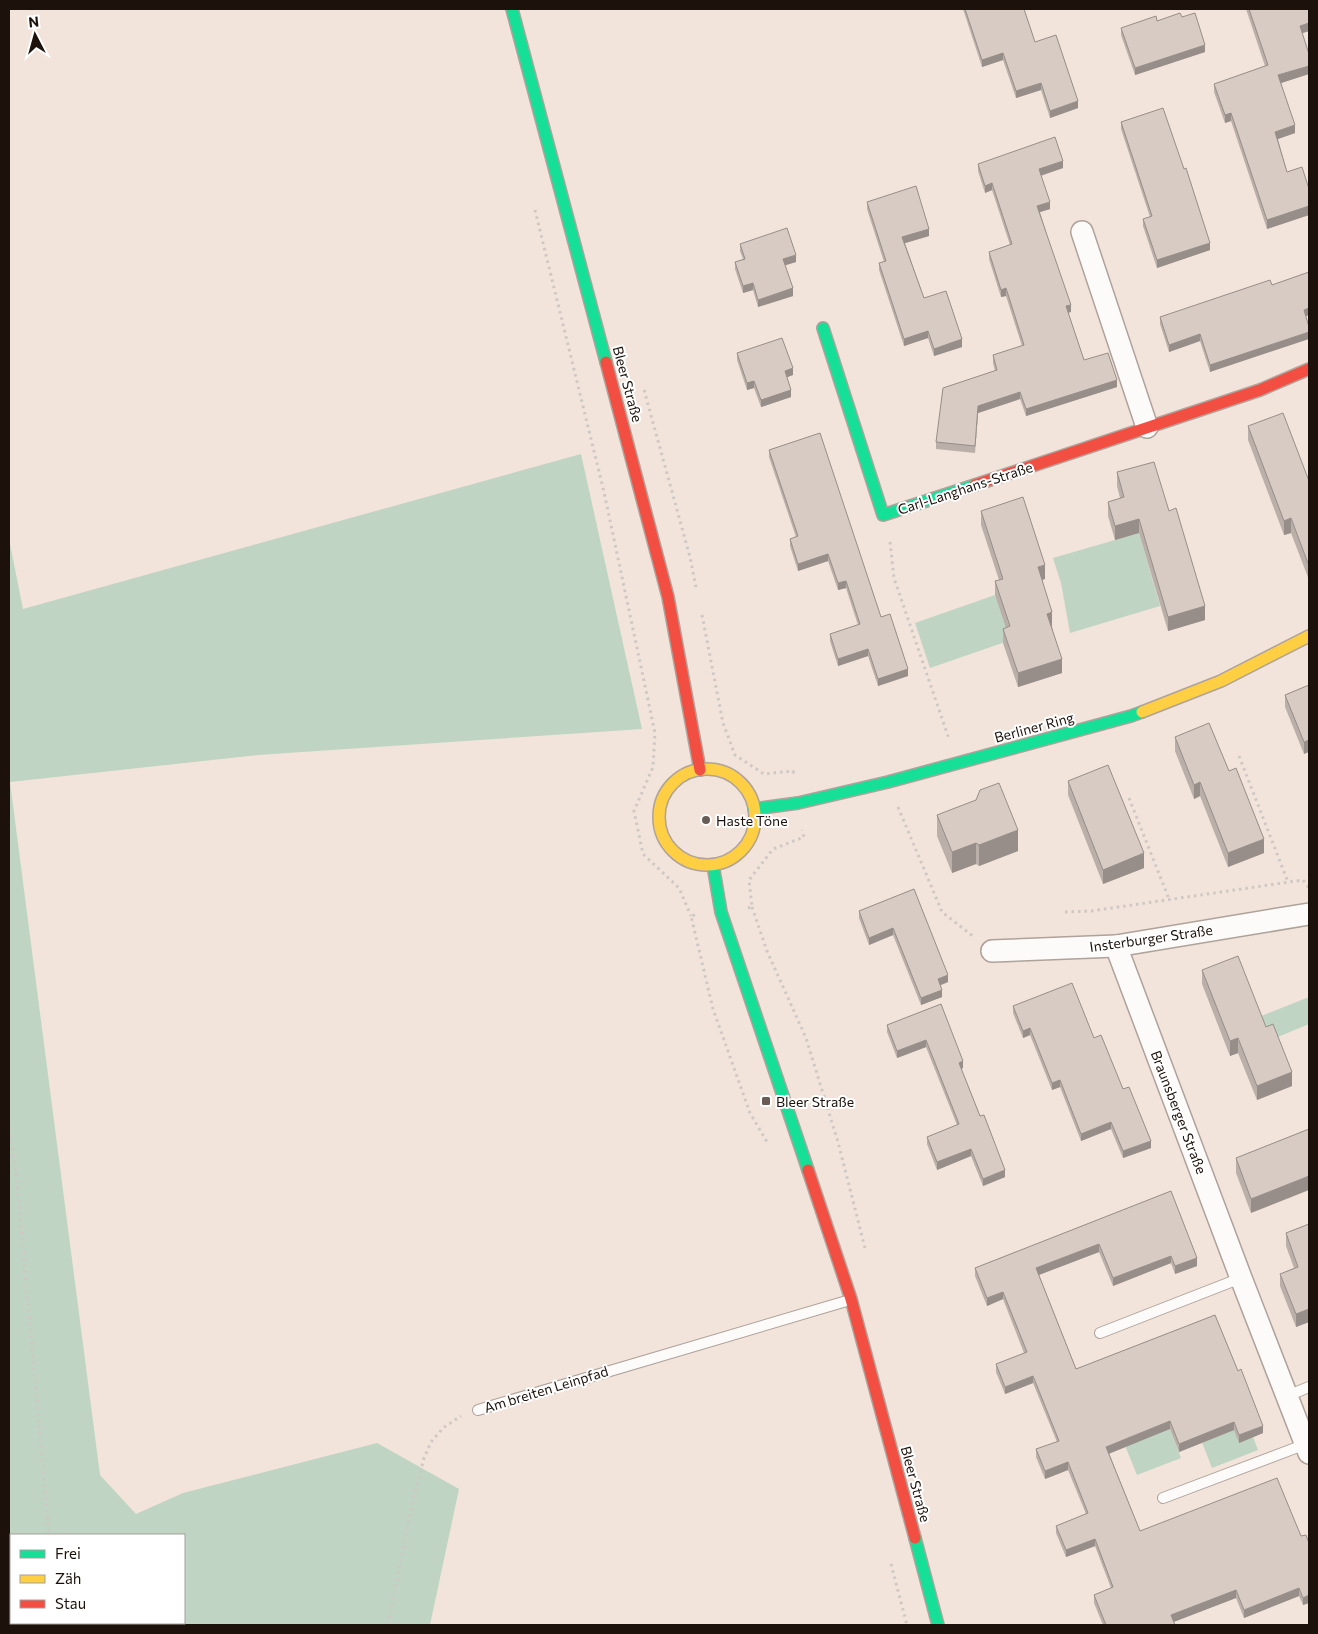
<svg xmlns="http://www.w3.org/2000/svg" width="1318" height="1634" font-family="Commissioner,sans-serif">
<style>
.green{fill:#bfd4c3;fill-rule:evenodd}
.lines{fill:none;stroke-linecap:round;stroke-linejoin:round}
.lane-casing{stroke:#aea29a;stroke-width:12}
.street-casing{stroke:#aea29a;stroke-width:24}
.fast-casing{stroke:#aea29a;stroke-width:14}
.slow-casing{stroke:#aea29a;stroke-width:14}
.jam-casing{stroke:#aea29a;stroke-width:14}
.path{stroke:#cec8c5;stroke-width:3;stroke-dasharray:2.5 4;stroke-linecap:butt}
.lane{stroke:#fdfbfa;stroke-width:10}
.street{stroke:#fdfbfa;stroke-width:21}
.fast{stroke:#16e098;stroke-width:11}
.slow{stroke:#ffcf43;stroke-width:11}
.jam{stroke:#f24e42;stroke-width:11}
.wall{fill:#baafa9}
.shaded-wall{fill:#978e89}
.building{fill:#d8cbc4;stroke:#978e89}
.poi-dot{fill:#685c54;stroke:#fff;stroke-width:2}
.labels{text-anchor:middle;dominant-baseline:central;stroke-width:4;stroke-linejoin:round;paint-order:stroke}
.street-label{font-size:14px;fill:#1d120b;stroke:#fff}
.poi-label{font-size:14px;fill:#1d120b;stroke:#fff;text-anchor:start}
</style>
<rect width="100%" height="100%" fill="#f2e4db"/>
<g class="green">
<path d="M581,454L642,729L258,755L10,782L100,1475L136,1514L183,1493L377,1443L459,1489L430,1625H9V539L23,609ZM184,1535V1623H11V1535Z"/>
<path d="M1139,533L1160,606L1070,633L1061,583L1053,558Z"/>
<path d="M995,595L1011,640L930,668L915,623Z"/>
<path d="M1309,997V1024L1266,1042L1256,1018Z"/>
<path d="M1226,1410L1253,1437L1258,1450L1212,1468L1194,1422Z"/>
<path d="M1117,1426L1138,1442L1170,1429L1181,1458L1137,1475Z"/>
</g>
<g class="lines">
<defs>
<g id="lane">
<path d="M1100,1333L1241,1278"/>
<path d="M1287,1396L1309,1387"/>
<path d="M478,1410L850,1300"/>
<path d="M1163,1498L1306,1444"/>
</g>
<g id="street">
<path d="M1082,232L1147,427"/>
<path d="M1116,946L1241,1278L1309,1453"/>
<path d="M992,951L1116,946L1309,914"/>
</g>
<g id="fast">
<path d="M512,9L606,362"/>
<path d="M823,328L883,515L975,485"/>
<path d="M754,809L798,803L888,782L1131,716L1142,712"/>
<path d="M713,865L721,912L808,1170"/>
<path d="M915,1538L938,1625"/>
</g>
<g id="slow">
<path d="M1142,712L1221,681L1309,636"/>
<circle cx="707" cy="817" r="48"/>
</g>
<g id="jam">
<path d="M606,362L668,597L700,770"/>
<path d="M975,485L1260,390L1309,369"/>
<path d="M808,1170L851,1299L915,1538"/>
</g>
</defs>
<use href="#lane" class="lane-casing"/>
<use href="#street" class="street-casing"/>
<use href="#fast" class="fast-casing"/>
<use href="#slow" class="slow-casing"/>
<use href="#jam" class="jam-casing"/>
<g class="path">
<path d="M535,210L604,492L655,733L653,767L634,811L643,854L679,888L691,916"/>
<path d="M644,390L690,557L696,587"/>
<path d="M890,542L894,578L949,739"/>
<path d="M702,615L723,723L735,755L764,774L793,771L794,776"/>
<path d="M1239,756L1288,882"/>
<path d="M1129,798L1169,899"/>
<path d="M898,807L942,912L974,937"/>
<path d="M752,907L767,951L806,1038L838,1142L865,1248"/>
<path d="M748,908L752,907L749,880L773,849L804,837L802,830"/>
<path d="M1065,912L1091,911L1303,880L1309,888"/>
<path d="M695,915L691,916L713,1009L750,1113L767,1142"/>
<path d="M9,1122L17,1183L49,1535"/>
<path d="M891,1564L907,1625"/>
<path d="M58,1623V1625"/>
<path d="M388,1625L413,1500L424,1458L431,1442L443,1428L461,1416"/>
</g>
<use href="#lane" class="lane"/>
<use href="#street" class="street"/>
<use href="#fast" class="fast"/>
<use href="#slow" class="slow"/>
<use href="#jam" class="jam"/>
</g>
<g class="wall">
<path d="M963,9H1024L1035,42L1078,108L1050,118L1041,90L1016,98L1003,60L982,67Z"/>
<path d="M1246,9H1309V31L1302,33L1309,54V74L1281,83L1295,133L1278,139L1287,172L1309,189V215L1267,229L1231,121L1225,123L1214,92V84L1265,66Z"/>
<path d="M1182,17L1205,52L1135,75L1121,35V28Z"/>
<path d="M1121,122L1210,250L1157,268L1143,226V219L1150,217L1121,129Z"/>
<path d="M978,164L1063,168L1041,176L1050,209L1040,212L1071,312L1068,313L1084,360L1117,387L1026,416L1020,399L978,413L975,453L936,449V442L995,371L993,363V355L1022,346L1006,296L1001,297L989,259V252L1010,245L992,190L985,193L978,171Z"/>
<path d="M867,202L929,236L905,243L924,298L962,347L934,356L928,338L904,346L879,270V263L884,262L867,209Z"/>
<path d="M740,244L796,262L785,265L793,296L758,307L753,290L743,293L735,269V262L743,259L740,251Z"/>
<path d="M1309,272V315L1306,316L1210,372L1200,341L1169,352L1160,324V317L1272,285Z"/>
<path d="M737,353L793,375L787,377L791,397L761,407L754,388L747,390L737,360Z"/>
<path d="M1248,426L1309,481V580L1291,533L1284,535L1248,440Z"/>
<path d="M769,450L881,617L908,676L878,686L868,656L838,666L830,641V634L858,625L846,588L838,590L828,561L798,571L790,546V539L796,537L769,457Z"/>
<path d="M1117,472L1169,511L1205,620L1168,631L1139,533L1115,540L1108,516V502L1120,498L1117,486Z"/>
<path d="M981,511L1045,579L1042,580L1062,673L1018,687L1003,643V629L1006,628L995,595V581L999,580L981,525Z"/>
<path d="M1309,685L1304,754L1285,707V695Z"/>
<path d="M1175,737L1229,771L1264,853L1228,867L1200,796L1194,799L1175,751Z"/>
<path d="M1068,781L1144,868L1103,884L1068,795Z"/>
<path d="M937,815L1018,851L979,866L976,864L952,873L937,836Z"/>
<path d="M914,889L948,982L941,985L942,997L921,1005L893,935L869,945L859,918V911Z"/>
<path d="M1202,970L1292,1086L1257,1100L1238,1053L1230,1056L1202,984Z"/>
<path d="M941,1004L963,1068L961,1069L1005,1177L983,1186L971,1156L937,1170L927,1144V1137L957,1125L926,1047L897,1058L887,1032V1025Z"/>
<path d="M1013,1006L1094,1038L1123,1089L1151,1148L1123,1158L1111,1129L1081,1141L1060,1087L1052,1090L1030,1035L1023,1038L1013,1013Z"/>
<path d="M1309,1129L1251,1213L1236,1173V1158Z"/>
<path d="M1171,1191L1197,1266L1175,1274L1171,1263L1113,1286L1099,1252L1039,1275L1076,1369L1215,1315L1263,1433L1239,1443L1234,1430L1179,1452L1170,1429L1109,1453L1140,1531L1301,1536L1309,1543V1603L1303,1605L1299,1596L1244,1618L1236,1598L1173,1622L1175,1625H1103L1094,1603V1595L1111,1588L1095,1546L1066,1557L1056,1533V1526L1086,1514L1068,1470L1045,1479L1036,1457V1449L1057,1442L1033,1383L1005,1394L996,1372V1364L1024,1353L1003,1299L987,1306L975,1276V1268Z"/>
<path d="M1309,1224V1322L1296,1327L1280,1286V1274L1294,1268L1286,1246V1233Z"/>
</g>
<g class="shaded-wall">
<path d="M1309,23V31L1300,34V26Z"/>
<path d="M1205,45V52L1135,75V68Z"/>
<path d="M1003,53V60L982,67V60Z"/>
<path d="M1309,66V74L1278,84V75Z"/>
<path d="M1041,83V90L1016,98V91Z"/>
<path d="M1078,101V108L1050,118V111Z"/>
<path d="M1231,113V121L1225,123V115Z"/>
<path d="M1295,125V133L1275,140V132Z"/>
<path d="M1063,161V168L1039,176V169Z"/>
<path d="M992,183V190L985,193V186Z"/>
<path d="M1050,202V209L1037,213V206Z"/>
<path d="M1309,206V215L1267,229V220Z"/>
<path d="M929,229V236L902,244V237Z"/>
<path d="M1210,243V250L1157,268V260Z"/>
<path d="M796,255V262L783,266V259Z"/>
<path d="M753,283V290L743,293V286Z"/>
<path d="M793,288V296L758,307V300Z"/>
<path d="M1006,288V296L1001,297V290Z"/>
<path d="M1071,305V312L1066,313V306Z"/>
<path d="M1309,308V315L1304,317V310Z"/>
<path d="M928,331V338L904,346V339Z"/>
<path d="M1309,332V339L1210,372V365Z"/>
<path d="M1200,334V341L1169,352V345Z"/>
<path d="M962,339V347L934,356V349Z"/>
<path d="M793,368V375L785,378V371Z"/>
<path d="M1117,380V387L1026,416V409Z"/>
<path d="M754,381V388L747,390V383Z"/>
<path d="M791,390V397L761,407V400Z"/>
<path d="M1020,392V399L978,413L975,453L978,406Z"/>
<path d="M1291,518V533L1284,535V521Z"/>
<path d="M1139,519V533L1115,540V526Z"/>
<path d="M828,554V561L798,571V564Z"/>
<path d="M1045,565V579L1038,581V567Z"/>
<path d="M846,581V588L838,590V583Z"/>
<path d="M1205,606V620L1168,631V617Z"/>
<path d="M1052,612V626L1047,628V614Z"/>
<path d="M868,649V656L838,666V659Z"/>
<path d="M1062,659V673L1018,687V673Z"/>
<path d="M908,669V676L878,686V679Z"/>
<path d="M1309,740V752L1304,754V742Z"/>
<path d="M1200,782V796L1194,799V785Z"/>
<path d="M1018,830V851L979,866V845Z"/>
<path d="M1264,839V853L1228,867V853Z"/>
<path d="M976,843V864L952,873V852Z"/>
<path d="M1144,853V868L1103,884V870Z"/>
<path d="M893,928V935L869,945V938Z"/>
<path d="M948,975V982L938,986V979Z"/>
<path d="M942,990V997L921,1005V998Z"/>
<path d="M1030,1028V1035L1023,1038V1031Z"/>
<path d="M1238,1038V1053L1230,1056V1041Z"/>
<path d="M926,1040V1047L897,1058V1051Z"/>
<path d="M963,1061V1068L959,1070V1063Z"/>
<path d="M1292,1072V1086L1257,1100V1086Z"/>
<path d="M1060,1080V1087L1052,1090V1083Z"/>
<path d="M1111,1122V1129L1081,1141V1134Z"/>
<path d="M1151,1141V1148L1123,1158V1151Z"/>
<path d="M971,1149V1156L937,1170V1162Z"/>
<path d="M1005,1170V1177L983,1186V1179Z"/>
<path d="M1309,1176V1190L1251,1213V1199Z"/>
<path d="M1099,1244V1252L1036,1276V1268Z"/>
<path d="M1171,1256V1263L1113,1286V1278Z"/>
<path d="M1197,1258V1266L1175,1274V1266Z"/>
<path d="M1003,1292V1299L987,1306V1298Z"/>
<path d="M1309,1309V1322L1296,1327V1314Z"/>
<path d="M1033,1376V1383L1005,1394V1387Z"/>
<path d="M1170,1421V1429L1106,1455V1447Z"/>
<path d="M1234,1422V1430L1179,1452V1444Z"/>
<path d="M1263,1426V1433L1239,1443V1435Z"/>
<path d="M1068,1462V1470L1045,1479V1471Z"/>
<path d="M1095,1539V1546L1066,1557V1550Z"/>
<path d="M1299,1588V1596L1244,1618V1610Z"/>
<path d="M1236,1590V1598L1171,1623V1615Z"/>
<path d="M1309,1595V1603L1303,1605V1598Z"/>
</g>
<g class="building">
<path d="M965,9H1024L1035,42L1056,35L1078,101L1050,111L1041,83L1016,91L1003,53L982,60Z"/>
<path d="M1249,9H1309V23L1300,26L1309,54V66L1278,75L1295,125L1275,132L1287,172L1302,167L1309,189V206L1267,220L1231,113L1225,115L1214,84L1268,65Z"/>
<path d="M1180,13L1182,17L1195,13L1205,45L1135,68L1121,28L1156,16L1157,21Z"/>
<path d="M1163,108L1184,169L1186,168L1210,243L1157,260L1143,219L1152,216L1121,122Z"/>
<path d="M1055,137L1063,161L1039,169L1050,202L1037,206L1071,305L1066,306L1084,360L1108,353L1117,380L1026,409L1020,392L978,406L975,446L936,442L943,388L997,370L993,355L1024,345L1006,288L1001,290L989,252L1012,244L992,183L985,186L978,164Z"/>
<path d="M916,186L929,229L902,237L924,298L946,291L962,339L934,349L928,331L904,339L879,263L886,261L867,202Z"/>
<path d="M787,228L796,255L783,259L793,288L758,300L753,283L743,286L735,262L745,259L740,244Z"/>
<path d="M1309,272V308L1304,310L1309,327V332L1210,365L1200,334L1169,345L1160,317L1270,280L1272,285Z"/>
<path d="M782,338L793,368L785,371L791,390L761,400L754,381L747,383L737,353Z"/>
<path d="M1283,413L1309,481V566L1291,518L1284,521L1248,426Z"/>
<path d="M820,433L881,617L890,614L908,669L878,679L868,649L838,659L830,634L860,624L846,581L838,583L828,554L798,564L790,539L798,536L769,450Z"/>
<path d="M1154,462L1169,511L1176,508L1205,606L1168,617L1139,519L1115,526L1108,502L1124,497L1117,472Z"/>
<path d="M1023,497L1045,565L1038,567L1052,612L1047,614L1062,659L1018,673L1003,629L1010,626L995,581L1003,579L981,511Z"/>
<path d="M1309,685V740L1304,742L1285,695Z"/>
<path d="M1209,723L1229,771L1236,768L1264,839L1228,853L1200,782L1194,785L1175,737Z"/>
<path d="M1108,765L1144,853L1103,870L1068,781Z"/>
<path d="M999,783L1018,830L979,845L976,843L952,852L937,815L976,800L980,790Z"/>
<path d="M914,889L948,975L938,979L942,990L921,998L893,928L869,938L859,911Z"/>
<path d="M1238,956L1266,1027L1273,1024L1292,1072L1257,1086L1238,1038L1230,1041L1202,970Z"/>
<path d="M1072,983L1094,1038L1101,1035L1123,1089L1129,1087L1151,1141L1123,1151L1111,1122L1081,1134L1060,1080L1052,1083L1030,1028L1023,1031L1013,1006Z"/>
<path d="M941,1004L963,1061L959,1063L980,1116L984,1115L1005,1170L983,1179L971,1149L937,1162L927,1137L959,1124L926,1040L897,1051L887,1025Z"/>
<path d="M1309,1129V1176L1251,1199L1236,1158Z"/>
<path d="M1171,1191L1197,1258L1175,1266L1171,1256L1113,1278L1099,1244L1036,1268L1076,1369L1215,1315L1238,1371L1241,1369L1263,1426L1239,1435L1234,1422L1179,1444L1170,1421L1106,1447L1140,1531L1277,1478L1301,1536L1306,1535L1309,1543V1595L1303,1598L1299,1588L1244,1610L1236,1590L1171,1615L1175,1625H1106L1094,1595L1113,1587L1095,1539L1066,1550L1056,1526L1088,1513L1068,1462L1045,1471L1036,1449L1059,1441L1033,1376L1005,1387L996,1364L1027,1352L1003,1292L987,1298L975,1268Z"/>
<path d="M1309,1224V1309L1296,1314L1280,1274L1298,1267L1286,1233Z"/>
</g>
<g class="poi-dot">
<circle cx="706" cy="820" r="5"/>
<rect x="761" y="1096" width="10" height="10" rx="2.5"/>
</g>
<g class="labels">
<g class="street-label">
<text transform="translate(628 384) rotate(75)">Bleer Straße</text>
<text transform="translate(965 488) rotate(-18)">Carl-Langhans-Straße</text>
<text transform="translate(1034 727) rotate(-15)">Berliner Ring</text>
<text transform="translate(1151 938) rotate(-8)">Insterburger Straße</text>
<text transform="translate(1179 1112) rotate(69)">Braunsberger Straße</text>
<text transform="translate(546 1389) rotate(-17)">Am breiten Leinpfad</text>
<text transform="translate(916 1484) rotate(75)">Bleer Straße</text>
</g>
<g class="poi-label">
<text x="716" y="820">Haste Töne</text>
<text x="776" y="1101">Bleer Straße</text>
</g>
</g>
<rect width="1318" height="1634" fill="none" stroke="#1d120b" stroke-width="20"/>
<rect x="10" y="1534" width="175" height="90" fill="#ffffff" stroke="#a5a09d"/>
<rect x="20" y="1550" width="25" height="8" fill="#16e098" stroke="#a5a09d"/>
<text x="55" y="1559" font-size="15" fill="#1d120b">Frei</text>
<rect x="20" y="1575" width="25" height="8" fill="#ffcf43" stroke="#a5a09d"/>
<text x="55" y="1584" font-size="15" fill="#1d120b">Zäh</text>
<rect x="20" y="1600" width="25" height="8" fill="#f24e42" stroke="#a5a09d"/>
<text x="55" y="1609" font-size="15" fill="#1d120b">Stau</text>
<g transform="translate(35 35) rotate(354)" stroke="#ffffff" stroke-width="4" paint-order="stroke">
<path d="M0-4L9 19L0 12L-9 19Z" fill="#1d120b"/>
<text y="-8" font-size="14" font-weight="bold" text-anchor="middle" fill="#1d120b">N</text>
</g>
</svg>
